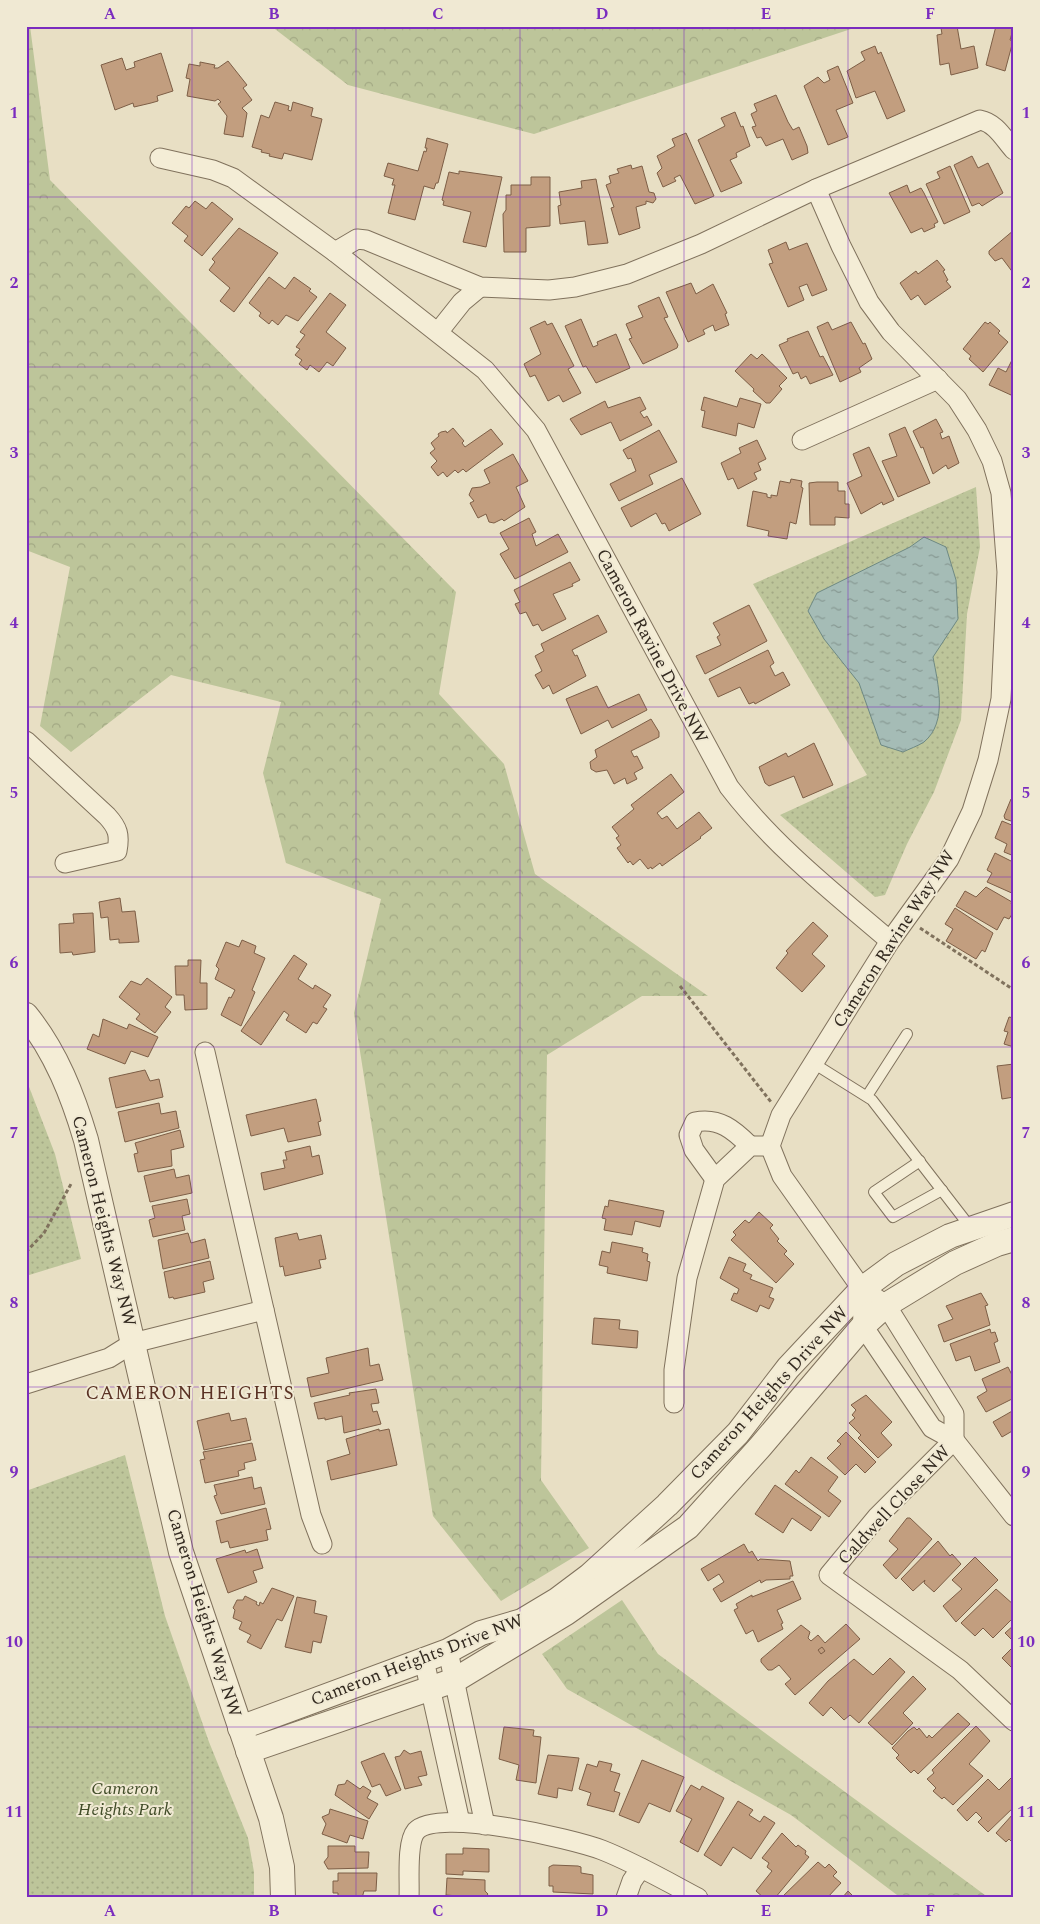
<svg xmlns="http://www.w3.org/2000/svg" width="1040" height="1924" font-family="Spectral,serif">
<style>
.forest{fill:url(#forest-crowns)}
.park{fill:url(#park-dots)}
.water{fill:url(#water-ripples);stroke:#6e8983}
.building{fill:#c29e7f;stroke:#7d5e46}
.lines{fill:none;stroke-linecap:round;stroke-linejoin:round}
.service-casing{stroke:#80725d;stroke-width:12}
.minor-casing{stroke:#80725d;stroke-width:21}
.tertiary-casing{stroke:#80725d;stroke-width:26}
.path{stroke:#80725d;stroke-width:3;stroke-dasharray:4 2.5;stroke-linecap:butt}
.service{stroke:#f4edd6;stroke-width:10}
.minor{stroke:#f4edd6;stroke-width:19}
.tertiary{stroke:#f4edd6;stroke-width:24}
.grid{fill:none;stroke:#7b2cbf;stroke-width:1;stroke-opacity:0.55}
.labels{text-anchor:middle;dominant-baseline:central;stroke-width:4;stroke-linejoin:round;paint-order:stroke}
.street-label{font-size:18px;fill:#32291f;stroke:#f0e9d3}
.park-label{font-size:18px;font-style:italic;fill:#414c28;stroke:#f0e9d3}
.neighbourhood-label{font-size:19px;letter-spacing:1px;fill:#5a3224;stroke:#f0e9d3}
.neatline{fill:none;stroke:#7b2cbf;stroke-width:2}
.grid-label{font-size:16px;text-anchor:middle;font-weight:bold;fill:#7b2cbf}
</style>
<defs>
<pattern id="forest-crowns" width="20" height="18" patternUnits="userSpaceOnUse" patternTransform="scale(1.25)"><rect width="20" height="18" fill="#bdc59a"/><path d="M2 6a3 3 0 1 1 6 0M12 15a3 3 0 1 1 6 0" fill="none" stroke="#a3a984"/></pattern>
<pattern id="park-dots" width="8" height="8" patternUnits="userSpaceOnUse" patternTransform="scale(1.25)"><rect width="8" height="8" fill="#bdc59a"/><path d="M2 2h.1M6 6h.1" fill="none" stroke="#a3a984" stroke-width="1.8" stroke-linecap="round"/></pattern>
<pattern id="water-ripples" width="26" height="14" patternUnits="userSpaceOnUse" patternTransform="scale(1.25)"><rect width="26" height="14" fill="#a5bcb6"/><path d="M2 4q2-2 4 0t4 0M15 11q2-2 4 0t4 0" fill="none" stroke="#879993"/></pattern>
</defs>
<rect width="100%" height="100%" fill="#e8dfc4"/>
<g class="forest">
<path d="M26,26H30L50,180L456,592L439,694L504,764L535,874L708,996H642L547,1055L541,1480L589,1548L501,1601L433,1516L354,1013L381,899L286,863L263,773L281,702L171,675L71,752L40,726L70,567L26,550Z"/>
<path d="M271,26H860L534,134L348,85Z"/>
<path d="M622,1600L658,1654L989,1898H901L791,1815L567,1689L542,1654Z"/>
</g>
<g class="park">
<path d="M976,487L980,547L967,614L961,720L934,792L907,844L885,895L875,897L780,815L867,775L753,584Z"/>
<path d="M26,1079L55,1154L81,1259L26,1276Z"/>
<path d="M125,1455L165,1616L209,1742L248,1838L254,1872V1898H26V1491Z"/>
</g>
<path class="water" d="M924,537L946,547L956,580L958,619L933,657C938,684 948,722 924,742C918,746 909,749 903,752L881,745L859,683L824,639L808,611L817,593L910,547Z"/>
<g class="building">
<path d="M957,26L961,49L974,46L978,68L951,75L949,63L940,65L937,35L942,34L941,28Z"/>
<path d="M996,26H1014L1010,40L1013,41L1005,71L986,65Z"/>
<path d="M875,46L878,54L881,52L905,111L887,119L875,91L856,98L847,71L865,60L861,52Z"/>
<path d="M161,53L173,91L157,96L158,101L151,103L134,107L133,103L115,110L101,65L122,58L126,70L135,67L134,62Z"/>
<path d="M228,61L247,85L243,88L252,100L242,108L247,113L243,137L224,134L227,116L218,104L221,102L218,99L215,101L187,96L190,79L186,78L189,64L200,66V62L215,65L214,68H218Z"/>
<path d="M838,66L853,103L836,110L848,137L828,145L804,86L818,77L824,83L830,80L827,71Z"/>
<path d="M776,95L788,122L793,130L799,127L807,146L808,153L792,160L783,139L766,146L761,137L757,138L752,127L756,126L751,114L757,111L754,104Z"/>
<path d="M275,102L289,106L288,110L291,111L293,102L313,108L311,116L322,119L312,160L284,153L282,159L269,156L270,154L261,152L262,150L252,147L261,115L269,118Z"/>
<path d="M735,112L741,127L743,126L750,146L736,153L737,157L730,160L742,183L721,192L698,140L725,126L721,118Z"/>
<path d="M686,133L714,196L695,204L680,175L674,178L676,181L663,187L657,173L662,168L657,156L675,146L672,139Z"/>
<path d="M427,138L448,144L438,183H436L434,189L424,186L415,220L388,213L395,185H392L394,179L384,176L388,163L418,171L424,151L426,152L427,148H425Z"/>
<path d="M972,156L978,168L988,163L1003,193L982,206L979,203L972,206L954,165Z"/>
<path d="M631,165L632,169L642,166L649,192L654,193L656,199L653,203L646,201V204L636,207L640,228L619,235L611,208L614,207L606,185L611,183L609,176L619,173L617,169Z"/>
<path d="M950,166L970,212L944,224L926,184L940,178L937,172Z"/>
<path d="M459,171L502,177L486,247L463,242L471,212L443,205L444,201L442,200L449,172L459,174Z"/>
<path d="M531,177H550V226L526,228V252H504L503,214L506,210V195H511V185H531Z"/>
<path d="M596,179L608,243L588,245L585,221L560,224L558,206L561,205L559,192L582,188L581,181Z"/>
<path d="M907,185L910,193L921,188L924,193L938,222L934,224L935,227L924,232L922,228L911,233L889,193Z"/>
<path d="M195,201L206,209L212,202L233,219L202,256L184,241L188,236L172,223L186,206L189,208Z"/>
<path d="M239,228L278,253L234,312L220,301L230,288L209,270L215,262L212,259Z"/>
<path d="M1014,230V274L1002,258L995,261L989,254V251Z"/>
<path d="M786,242L789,250L807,243L827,290L812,296L807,284L799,287L804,300L788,307L769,264L773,263L768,250Z"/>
<path d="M937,260L945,270L943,271L948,280L946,281L951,287L925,305L918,295L911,300L900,283L916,271L918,274Z"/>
<path d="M269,277L285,289L294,277L311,289L309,291L317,297L298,321L286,315L278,325L272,320L269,324L259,316L261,313L249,303Z"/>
<path d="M691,283L696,294L713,284L727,313L725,314L729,325L715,331L713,325L703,330L705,334L688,342L666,292Z"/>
<path d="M330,293L346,305L326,332L346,348L333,366L327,362L319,372L310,365L307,370L299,364L302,360L295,355L300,349L296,347L305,335L300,332Z"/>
<path d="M659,297L668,317L664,318L678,345L677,348L643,364L629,339L632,338L626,324L643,317L638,306Z"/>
<path d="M581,319L593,347L598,345L597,342L616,334L630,368L596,383L586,366L583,367L565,326Z"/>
<path d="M545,321L547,325L552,323L574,366L568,369L581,393L563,402L559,395L548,401L535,375L530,377L524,364L541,354L530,328Z"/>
<path d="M828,322L832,330L851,322L863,344L865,343L872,359L859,368L861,372L840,382L817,327Z"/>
<path d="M985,322L988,324L990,322L1000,331L998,333L1008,342L983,372L969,359L971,356L963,349Z"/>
<path d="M808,331L820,357L823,356L833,375L810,384L806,376L801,379L798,372L793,374L779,345L788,341L787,339Z"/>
<path d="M751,354L757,359L762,354L787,378L779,386L782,389L770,403H766L753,391L754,389L735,371Z"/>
<path d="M1014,356V390L1011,395L989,385L998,368L1006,372Z"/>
<path d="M640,397L646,409L640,412L644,418L647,416L652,425L620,441L611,422L581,435L570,419L605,401L608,408Z"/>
<path d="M704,397L737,407L740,398L761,404L754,428L738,423L736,436L702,427L705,411L701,410Z"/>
<path d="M936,419L943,432L940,433L942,439L949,436L959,463L948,469L946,465L933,474L923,447L921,448L913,431Z"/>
<path d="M905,427L930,483L898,497L882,461L897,456L889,434Z"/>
<path d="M453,428L464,441L462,443L465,447L491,429L503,444L466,472L463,469L458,473L455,470L447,477L443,472L438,476L431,467L437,461L430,453L435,449L431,443L439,436L438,434L441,432L446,431L447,433Z"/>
<path d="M659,430L677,462L649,475L653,484L619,501L610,484L636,471L631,458L628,459L623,450Z"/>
<path d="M757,440L766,459L758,463L761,470L754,473L757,479L738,489L733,478L728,480L721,463L741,453L739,448Z"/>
<path d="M869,447L894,500L883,505L882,502L861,514L847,483L862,476L853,454Z"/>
<path d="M513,454L528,481L516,487L525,507L504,521L502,519L494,523L489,522L486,514L478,518L470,503L474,501L469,495L472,488L481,487L490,483L484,470Z"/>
<path d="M682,478L701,514L669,531L665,523L662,524L656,513L631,527L621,508Z"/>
<path d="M791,479L802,481L801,487L803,488L796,524L790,522L787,539L768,536L769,531L747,526L753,491L767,494V497L771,498V495L777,496L780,481L790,483Z"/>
<path d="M817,482H838V491H845V504H849V518L835,517V525H810L809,483Z"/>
<path d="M529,518L536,532L532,534L536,546L558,534L568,552L515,579L500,554L509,549L500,533Z"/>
<path d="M570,562L580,580L572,584L573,586L553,594L566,619L542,631L538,624L533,626L526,612L520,614L515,604L520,602L514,590Z"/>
<path d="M749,605L767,641L705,674L696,656L721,645L717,637L720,635L713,623Z"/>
<path d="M598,615L607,632L572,650L575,656L577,655L586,676L553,694L549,685L543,689L535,675L542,671L535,656L544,651L541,644Z"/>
<path d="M768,650L774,663L770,666L775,676L783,672L790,685L755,704L754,702L749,704L740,687L718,697L709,679Z"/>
<path d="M597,686L608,708L639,694L647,710L612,728L608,720L581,734L566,699Z"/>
<path d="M651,719L659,732V737L631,751L634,757L637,756L643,768L634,773L637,779L627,784L625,778L614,784L607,770L596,772L591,769L590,762L597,757L595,750Z"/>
<path d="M814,743L833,785L803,798L794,776L769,786L765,783L759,767L786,753L788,757Z"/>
<path d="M671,774L684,792L657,813L662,819L667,816L677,829L699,812L712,828L700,837L701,838L662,866L660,863L652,869L651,867L648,869L640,859L633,865L630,861L628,863L617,848L621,845L616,838L619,836L612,827L634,809L631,805Z"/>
<path d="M1011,799L1014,800V822L1005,819L1004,816Z"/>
<path d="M1002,821L1014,826V856L1004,852L1007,844L995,838Z"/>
<path d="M995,853L1013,862L1014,894L987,882L992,873L987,870Z"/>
<path d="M986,887L1012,902L1011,904L1014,905V911L1009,919L1004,917L997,930L956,906L965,891L976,897Z"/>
<path d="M120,898L122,912L135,911L139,942L119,943V939L110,940L108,917L101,918L99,902Z"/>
<path d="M955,908L993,933L985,952L982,950L976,959L946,941L953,929L945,924Z"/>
<path d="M93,913L95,952L73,955L72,952L60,953L59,924L74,923L73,914Z"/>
<path d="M813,922L828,936L812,954L825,966L802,992L776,968L788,953L786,951Z"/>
<path d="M242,940L256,946L254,953L265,958L252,990L255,992L241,1026L221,1015L229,997L231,998L235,990L215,979L219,969L216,966L226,942L239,947Z"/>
<path d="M294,955L307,964L298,979L313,989L315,985L331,995L323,1007L327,1009L317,1024L313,1022L306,1033L286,1020L289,1015L284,1011L261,1045L241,1031Z"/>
<path d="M188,960H201L200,983H207V1009L185,1010L184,995H176L175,966H188Z"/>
<path d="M147,978L172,997L165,1007L171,1012L155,1033L136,1019L140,1014L119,997L131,981L141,985Z"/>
<path d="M1009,1017L1014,1018V1047L1004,1044L1008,1032L1004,1031Z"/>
<path d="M103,1019L127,1029L129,1024L158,1037L148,1057L131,1051L125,1064L87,1049L93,1034L99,1037Z"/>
<path d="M1014,1064V1097L1002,1099L997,1066Z"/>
<path d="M145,1070L150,1081L159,1079L163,1097L116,1108L109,1078Z"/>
<path d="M316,1099L321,1121L318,1122L321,1135L288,1142L284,1128L251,1136L246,1115Z"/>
<path d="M159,1103L161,1114L176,1111L179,1128L125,1142L118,1112Z"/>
<path d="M180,1130L184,1147L171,1150L172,1166L138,1172L134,1154L138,1153L135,1143Z"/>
<path d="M310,1146L312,1157L319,1155L323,1174L264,1190L261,1173L285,1168L283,1160H287L285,1152Z"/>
<path d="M174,1169L176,1178L189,1175L192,1193L150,1202L144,1176Z"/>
<path d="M187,1199L190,1214L182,1216L185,1230L153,1237L149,1220L155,1218L152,1206Z"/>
<path d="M609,1200L664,1211L660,1227L635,1221L632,1235L604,1230L606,1219L602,1218L605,1206L608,1207Z"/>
<path d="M759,1212L773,1225L770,1228L779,1239L777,1241L787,1251L784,1254L794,1264L776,1283L731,1240L736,1235L733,1232L745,1220L749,1223Z"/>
<path d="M188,1233L191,1243L205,1239L209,1258L163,1269L158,1240Z"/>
<path d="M297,1233L299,1240L321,1235L326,1259L319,1260L321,1268L285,1276L283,1266L280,1267L275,1238Z"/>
<path d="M612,1242L643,1248L642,1252L648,1254L647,1261L650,1262L647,1281L607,1273L608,1267L599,1265L602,1251L610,1253Z"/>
<path d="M729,1257L746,1264L743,1271L752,1275L750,1279L773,1288L769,1297L774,1299L769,1309L760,1305L757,1312L731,1300L734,1293L737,1294L739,1289L720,1278Z"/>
<path d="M210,1261L214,1279L203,1282L205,1292L174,1299L173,1297L169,1298L164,1272Z"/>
<path d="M981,1293L988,1305L985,1306L990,1325L944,1342L938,1325L953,1319L946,1306Z"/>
<path d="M594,1318L620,1320L619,1329L638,1331L637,1348L592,1344Z"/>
<path d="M990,1329L991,1333L995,1332L998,1341L994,1343L1000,1362L975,1371L970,1356L956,1361L950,1344Z"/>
<path d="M368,1348L370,1366L379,1364L383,1380L311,1397L307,1378L329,1373L326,1358Z"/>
<path d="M1008,1367L1012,1375L1014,1374V1398L986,1412L977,1397L987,1391L982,1379Z"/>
<path d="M376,1389L379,1403L371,1404L373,1412L377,1411L381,1424L344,1433L342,1416L325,1420V1418L318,1419L314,1403L350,1395L349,1393Z"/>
<path d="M866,1395L892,1422L881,1433L892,1445L878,1458L858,1438L861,1435L849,1423L855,1418L852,1415L856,1410L851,1405Z"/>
<path d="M1014,1410V1430L1002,1437L993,1422Z"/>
<path d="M229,1413L231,1421L246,1418L251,1440L204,1450L197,1421Z"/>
<path d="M379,1429V1431L389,1429L397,1465L331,1480L327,1461L350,1454L346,1439Z"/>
<path d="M846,1432L876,1462L865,1473L856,1464L845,1475L827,1458L841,1444L837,1441Z"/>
<path d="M252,1443L256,1460L244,1463L245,1469L238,1471L239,1476L205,1483L200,1460L205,1459L203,1452Z"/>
<path d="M811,1457L838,1477L828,1491L841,1501L829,1517L785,1484L796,1470L799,1473Z"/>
<path d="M252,1477L254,1489L261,1487L265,1504L221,1514L214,1496L217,1495L214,1485Z"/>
<path d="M775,1485L821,1517L811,1531L792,1518L783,1533L755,1514Z"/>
<path d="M266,1508L271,1529L266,1530L268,1540L230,1548L228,1541L221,1543L216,1521Z"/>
<path d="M907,1518H910L932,1539L896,1579L883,1565L898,1549L889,1541Z"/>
<path d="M938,1541L950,1556L952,1554L961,1564L934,1592L924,1583L925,1580L913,1591L901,1579Z"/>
<path d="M744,1544L749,1553L752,1551L758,1561L760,1559L790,1561L793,1576H790V1579L766,1580L761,1583L760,1580L721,1602L713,1589L724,1582L719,1574L708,1581L701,1569Z"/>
<path d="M257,1549L263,1568L253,1571L257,1582L228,1593L216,1559L245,1550L246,1553Z"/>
<path d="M975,1557L998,1580L956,1622L943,1606L962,1589L952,1580Z"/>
<path d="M793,1581L801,1599L777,1610L783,1623L781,1624L783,1629L758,1642L753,1630L746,1634L734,1610L738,1608L736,1604L752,1595V1597Z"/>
<path d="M272,1588L294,1596L282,1621L277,1619L261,1649L247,1642L251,1635L239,1629L242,1622L233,1618L235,1610L233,1608L237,1600H243L245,1596L257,1602L256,1604L259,1606L260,1602L263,1604Z"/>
<path d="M996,1589L1014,1605V1617L993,1638L983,1628L975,1636L961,1623Z"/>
<path d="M297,1597L316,1601L314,1613L327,1616L321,1643L313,1641L311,1653L285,1647Z"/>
<path d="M846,1624L860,1639L795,1695L785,1684L791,1679L779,1665L772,1670H768L761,1662V1659L801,1625L810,1632L808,1638L811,1641L818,1635L825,1643Z"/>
<path d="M1014,1625V1642L1005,1633Z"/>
<path d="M1014,1646V1670L1002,1658Z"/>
<path d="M822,1647L825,1651L821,1654L818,1650Z"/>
<path d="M890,1658L905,1672L859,1723L850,1715L844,1720L831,1707L823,1716L809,1703L828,1681L854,1659L873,1675Z"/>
<path d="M913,1676L926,1689L903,1713L913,1723L892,1745L868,1723Z"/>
<path d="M958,1713L970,1724L918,1774L914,1770L911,1773L896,1758L899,1755L892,1748L908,1731L914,1727L917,1730L919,1728L927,1738L929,1735L932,1738Z"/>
<path d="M976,1726L990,1741L969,1764L983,1776L953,1805L944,1797L942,1799L933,1791L936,1788L927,1779L934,1773L932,1770Z"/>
<path d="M504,1727L534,1730L533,1736L541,1737L536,1783L516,1780L519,1765L499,1759Z"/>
<path d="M404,1750L410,1754L421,1751L427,1775L418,1777L422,1785L405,1789L395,1757L400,1756Z"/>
<path d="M384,1753L401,1790L386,1796L380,1784L372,1787L361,1762Z"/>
<path d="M548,1755L579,1758L572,1791L558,1788L557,1798L538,1794Z"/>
<path d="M642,1760L684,1777L670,1812L649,1803L639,1823L619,1815Z"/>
<path d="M599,1761L612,1764L610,1771L620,1774L614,1791L620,1793L614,1812L587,1805L591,1793L579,1789L587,1764L597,1767Z"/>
<path d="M1014,1775V1807L988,1832L978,1822L982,1818L976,1812L967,1821L957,1810L988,1779L999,1790Z"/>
<path d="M347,1780L360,1789L363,1786L371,1791L367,1798L378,1804L369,1819L335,1795L338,1785L345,1784Z"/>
<path d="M691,1785L700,1790L702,1786L724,1798L698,1852L680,1842L692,1819L676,1811Z"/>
<path d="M738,1801L753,1810L749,1815L760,1822L764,1816L775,1823L751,1859L733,1847L721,1866L704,1855Z"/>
<path d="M330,1809L368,1821L363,1839L350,1835L347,1843L322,1834L326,1824L322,1817L329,1814Z"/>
<path d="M1013,1814L1014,1815V1844L1009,1839L1006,1842L996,1833Z"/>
<path d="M782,1833L796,1847L798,1845L806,1851L805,1854L809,1857L775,1898H764L756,1891L772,1871L767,1867L769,1863L762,1858Z"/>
<path d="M328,1846H355V1852H369L368,1868L328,1869L324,1862L328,1857Z"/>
<path d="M463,1848L489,1849V1872L463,1871V1875L446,1874V1854H463Z"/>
<path d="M818,1862L825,1868L829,1864L837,1872L833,1876L841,1883L827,1898H781Z"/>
<path d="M553,1865L578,1866L581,1867V1873L593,1875V1894L553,1892V1886H549V1867Z"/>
<path d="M338,1873H377L376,1891H364L362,1898H338V1893H333V1881H338Z"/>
<path d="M447,1878L485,1880V1891L488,1894L485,1898H457L458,1896L446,1895Z"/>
<path d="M848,1891L855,1898H842Z"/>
<path d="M554,1896L574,1897L593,1896V1898Z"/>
</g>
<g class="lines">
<defs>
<g id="service">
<path d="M813,1063L872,1100L971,1228"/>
<path d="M867,1096L907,1034"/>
<path d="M920,1161L874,1192L893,1217L942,1190"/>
</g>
<g id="minor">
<path d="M160,158L213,170L233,178L335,252L485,370L536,430L729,787C774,846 834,893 890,941"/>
<path d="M816,189L841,246L869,302L891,332L957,399L977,430L992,461L1001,493L1007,572L1001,699L988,760L972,811L949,859L890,941L781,1115L770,1146L782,1176L862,1289L886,1305L954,1414V1440L877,1517L829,1575L960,1670L1014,1721"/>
<path d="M335,252L357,239L366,240L480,287L549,290L575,287L627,274L701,244L816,189L980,120C996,123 1004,139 1014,150"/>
<path d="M439,331L462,302L480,287"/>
<path d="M802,440L938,379"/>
<path d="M26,741L107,816C118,828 120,835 117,851L65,863"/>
<path d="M205,1052L311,1515L322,1544"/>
<path d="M715,1179L694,1150L689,1135L695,1122C719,1117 734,1130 750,1146"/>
<path d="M862,1289L863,1326L932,1428L954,1440L1014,1516"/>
<path d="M26,1384L109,1358L133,1343L264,1310"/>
<path d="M674,1403V1370L687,1278L715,1179L750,1146H770"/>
<path d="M448,1651L485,1825"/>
<path d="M424,1660L460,1822"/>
<path d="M409,1898C410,1881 406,1843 416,1831C437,1807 573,1839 602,1850C635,1863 666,1881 698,1898"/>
<path d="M626,1898L632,1881L641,1868"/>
</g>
<g id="tertiary">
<path d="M26,1015C56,1052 73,1096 86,1140L181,1552L271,1818L282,1867L283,1898"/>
<path d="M240,1728L448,1651L481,1633L522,1621L557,1600L589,1576L667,1505L738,1433L788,1368L862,1289L896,1264L950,1236L1014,1214"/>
<path d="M248,1751L455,1680L566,1613L688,1527L760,1447L863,1326L886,1305L955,1263L997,1244L1014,1239"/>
</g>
</defs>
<use href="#service" class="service-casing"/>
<use href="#minor" class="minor-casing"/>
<use href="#tertiary" class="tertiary-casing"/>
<g class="path">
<path d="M920,928L1014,990"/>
<path d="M680,986L771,1102"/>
<path d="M26,1252L44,1233L71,1184"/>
</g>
<use href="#service" class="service"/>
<use href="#minor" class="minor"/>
<use href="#tertiary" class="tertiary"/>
</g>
<path class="grid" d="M192,26V1898M356,26V1898M520,26V1898M684,26V1898M848,26V1898M26,197H1014M26,367H1014M26,537H1014M26,707H1014M26,877H1014M26,1047H1014M26,1217H1014M26,1387H1014M26,1557H1014M26,1727H1014"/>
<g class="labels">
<g class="street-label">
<text transform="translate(652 646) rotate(62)">Cameron Ravine Drive NW</text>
<text transform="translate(894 939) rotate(-57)">Cameron Ravine Way NW</text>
<text transform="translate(104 1221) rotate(76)">Cameron Heights Way NW</text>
<text transform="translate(769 1393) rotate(-48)">Cameron Heights Drive NW</text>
<text transform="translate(894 1505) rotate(-47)">Caldwell Close NW</text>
<text transform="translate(204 1613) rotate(73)">Cameron Heights Way NW</text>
<text transform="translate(417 1660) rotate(-21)">Cameron Heights Drive NW</text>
</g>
<g class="park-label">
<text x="125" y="1788">Cameron<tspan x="125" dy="21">Heights Park</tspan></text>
</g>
<g class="neighbourhood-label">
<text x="190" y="1393">CAMERON HEIGHTS</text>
</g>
</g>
<rect width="1040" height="1924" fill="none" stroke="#f0e9d3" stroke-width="55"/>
<rect x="28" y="28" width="984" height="1868" class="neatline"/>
<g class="grid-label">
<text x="110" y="19">A</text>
<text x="274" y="19">B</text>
<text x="438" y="19">C</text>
<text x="602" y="19">D</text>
<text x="766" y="19">E</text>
<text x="930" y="19">F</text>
<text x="14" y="118">1</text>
<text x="1026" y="118">1</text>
<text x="14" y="288">2</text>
<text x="1026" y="288">2</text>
<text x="14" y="458">3</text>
<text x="1026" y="458">3</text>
<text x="14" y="628">4</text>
<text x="1026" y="628">4</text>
<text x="14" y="798">5</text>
<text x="1026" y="798">5</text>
<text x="14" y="968">6</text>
<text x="1026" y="968">6</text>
<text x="14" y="1138">7</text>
<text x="1026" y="1138">7</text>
<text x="14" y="1308">8</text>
<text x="1026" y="1308">8</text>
<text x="14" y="1477">9</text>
<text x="1026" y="1477">9</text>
<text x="14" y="1647">10</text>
<text x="1026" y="1647">10</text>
<text x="14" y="1817">11</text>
<text x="1026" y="1817">11</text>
<text x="110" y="1916">A</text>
<text x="274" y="1916">B</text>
<text x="438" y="1916">C</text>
<text x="602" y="1916">D</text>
<text x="766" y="1916">E</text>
<text x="930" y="1916">F</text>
</g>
</svg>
